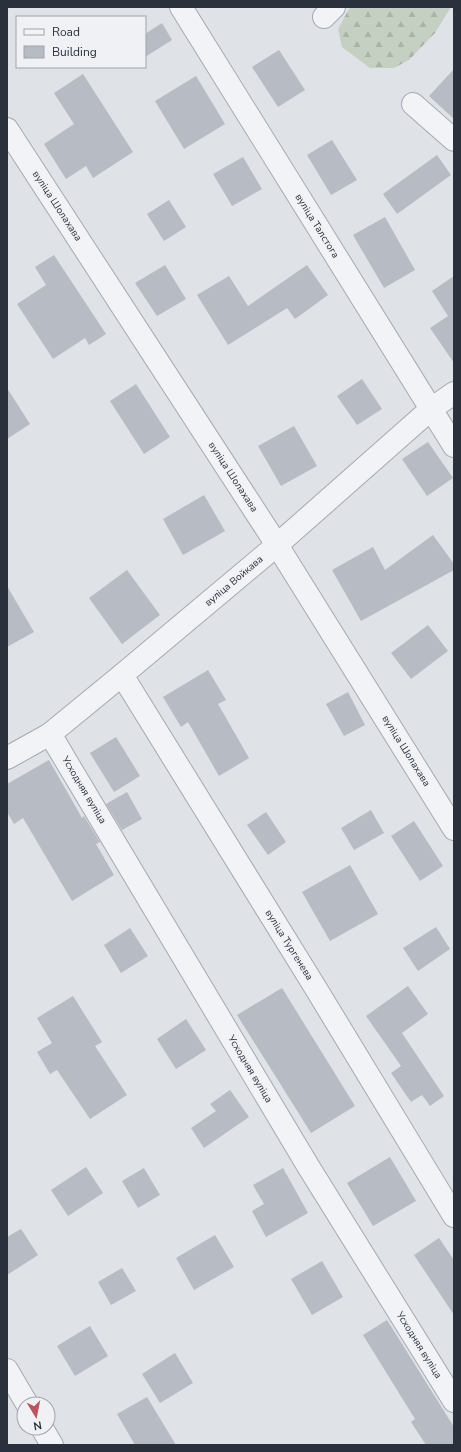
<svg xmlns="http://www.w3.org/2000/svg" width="461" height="1452" font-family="'Nunito Sans',sans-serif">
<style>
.forest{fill:url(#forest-firs)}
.building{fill:#b7bbc3}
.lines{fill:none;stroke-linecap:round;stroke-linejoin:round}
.minor-casing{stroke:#a5a9b0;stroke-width:24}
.minor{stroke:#f2f3f6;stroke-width:22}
.labels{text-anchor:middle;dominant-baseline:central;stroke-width:3;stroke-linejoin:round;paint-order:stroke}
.street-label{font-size:10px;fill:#2a303c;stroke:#eff1f5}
</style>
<defs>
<pattern id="forest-firs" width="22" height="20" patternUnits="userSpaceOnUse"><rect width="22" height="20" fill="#c5d0c2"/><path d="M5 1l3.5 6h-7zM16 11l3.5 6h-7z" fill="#a9b3a8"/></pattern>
</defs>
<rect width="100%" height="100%" fill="#dfe2e7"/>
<path class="forest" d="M350,7H451L435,33L409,60L394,68H370L342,47L338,29Z"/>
<g class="building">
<path d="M162,23L172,40L145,57V34Z"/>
<path d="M279,50L305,90L278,107L252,67Z"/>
<path d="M454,69V119L429,96Z"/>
<path d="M83,74L133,152L93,178L86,166L66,179L44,144L74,124L54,93Z"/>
<path d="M196,76L225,124L184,149L155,101Z"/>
<path d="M332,140L357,180L331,195L307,155Z"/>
<path d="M437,155L451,175L397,214L383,194Z"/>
<path d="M243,157L262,189L232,206L213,174Z"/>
<path d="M169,200L186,227L164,241L147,214Z"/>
<path d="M385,217L415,270L384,288L353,235Z"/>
<path d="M54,255L106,334L89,345L85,338L53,359L17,304L46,285L35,267Z"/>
<path d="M165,265L186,299L157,316L135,283Z"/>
<path d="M307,265L328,295L295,319L287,308L228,345L197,295L229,276L248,306Z"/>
<path d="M454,276V363L430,328L448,316L432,291Z"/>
<path d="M362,379L382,409L357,425L337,396Z"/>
<path d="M136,384L170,437L144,454L110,401Z"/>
<path d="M7,388L30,424L7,439Z"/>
<path d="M294,426L317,466L281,486L258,446Z"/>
<path d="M428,442L453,478L427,496L402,459Z"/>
<path d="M204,495L225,531L183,555L163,519Z"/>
<path d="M433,535L454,564V570L361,621L332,570L373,547L385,570Z"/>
<path d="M127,570L160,615L122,644L89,598Z"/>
<path d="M7,586L34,632L7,647Z"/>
<path d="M428,625L448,651L411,679L391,653Z"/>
<path d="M208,670L226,700L218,704L249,758L219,776L188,722L181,727L163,697Z"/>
<path d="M348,692L365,725L344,736L326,704Z"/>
<path d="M116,737L140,776L114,792L90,753Z"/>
<path d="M49,760L82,818L84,816L100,842L96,844L114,875L72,901L23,818L14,824L7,812V784Z"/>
<path d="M127,792L142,819L122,830L106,804Z"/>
<path d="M371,810L384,833L354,850L341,828Z"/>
<path d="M266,812L286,842L268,855L247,825Z"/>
<path d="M414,821L443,866L420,881L391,836Z"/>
<path d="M350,865L378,914L330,941L302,892Z"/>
<path d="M436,927L450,949L418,971L403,948Z"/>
<path d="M130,928L148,956L121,973L104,945Z"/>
<path d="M408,986L428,1014L402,1033L444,1096L430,1106L422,1095L411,1102L391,1073L401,1066L366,1016Z"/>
<path d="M282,988L355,1106L311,1133L237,1015Z"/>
<path d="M73,996L102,1042L95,1046L127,1095L90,1119L57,1070L50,1074L37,1052L52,1043L37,1018Z"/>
<path d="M186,1019L206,1050L176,1069L157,1039Z"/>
<path d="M230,1090L249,1117L204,1148L191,1128L216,1111L210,1104Z"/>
<path d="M390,1157L416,1201L373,1226L347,1183Z"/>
<path d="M86,1167L103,1193L68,1216L51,1190Z"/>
<path d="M144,1168L160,1195L138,1208L122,1181Z"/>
<path d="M283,1168L308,1213L266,1237L252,1211L264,1204L253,1185Z"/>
<path d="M21,1229L38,1255L7,1275V1237Z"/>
<path d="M215,1235L234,1267L194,1290L176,1258Z"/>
<path d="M439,1238L454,1260V1315L414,1255Z"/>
<path d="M322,1261L343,1297L312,1315L291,1279Z"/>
<path d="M122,1268L136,1291L111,1305L98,1282Z"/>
<path d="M387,1320L454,1427V1445H426L411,1422L415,1419L363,1335Z"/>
<path d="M90,1326L108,1356L75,1376L57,1346Z"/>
<path d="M175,1353L193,1383L160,1403L142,1374Z"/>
<path d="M147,1397L176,1445H135L117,1414Z"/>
</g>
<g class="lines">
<defs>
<g id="minor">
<path d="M181,7L454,446"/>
<path d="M324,17L334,7"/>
<path d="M413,104L454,140"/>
<path d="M7,129L277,545L454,829"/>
<path d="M122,675L315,987L454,1216"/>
<path d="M50,734L308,1166L454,1401"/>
<path d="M7,758L50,734L122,675L277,545L431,409L454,393"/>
<path d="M7,1370L27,1404"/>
<path d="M42,1428L52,1445"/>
</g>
</defs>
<use href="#minor" class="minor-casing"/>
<use href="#minor" class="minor"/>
</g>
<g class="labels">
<g class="street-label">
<text transform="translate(57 206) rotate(57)">вуліца Шолахава</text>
<text transform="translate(317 226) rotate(58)">вуліца Талстога</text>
<text transform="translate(233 477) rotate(57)">вуліца Шолахава</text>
<text transform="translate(234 581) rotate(-40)">вуліца Войкава</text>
<text transform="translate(406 751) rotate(58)">вуліца Шолахава</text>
<text transform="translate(84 790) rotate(59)">Усходняя вуліца</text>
<text transform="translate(289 945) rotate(58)">вуліца Тургенева</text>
<text transform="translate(250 1069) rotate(59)">Усходняя вуліца</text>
<text transform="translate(419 1345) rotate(58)">Усходняя вуліца</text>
</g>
</g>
<rect width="461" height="1452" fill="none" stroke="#2a303c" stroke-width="16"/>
<rect x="16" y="16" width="130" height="52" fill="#eff1f5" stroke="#a0a4ab"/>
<rect x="24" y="29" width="20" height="6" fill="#f2f3f6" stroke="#a0a4ab"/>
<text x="52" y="36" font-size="12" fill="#2a303c">Road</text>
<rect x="24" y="46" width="20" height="12" fill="#b7bbc3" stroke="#a0a4ab"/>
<text x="52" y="56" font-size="12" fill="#2a303c">Building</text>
<g transform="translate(36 1416) rotate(170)"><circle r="19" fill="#eff1f5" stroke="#a0a4ab"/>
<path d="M0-3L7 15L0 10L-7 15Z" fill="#bf525e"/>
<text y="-6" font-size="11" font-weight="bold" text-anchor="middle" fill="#2a303c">N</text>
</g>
</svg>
